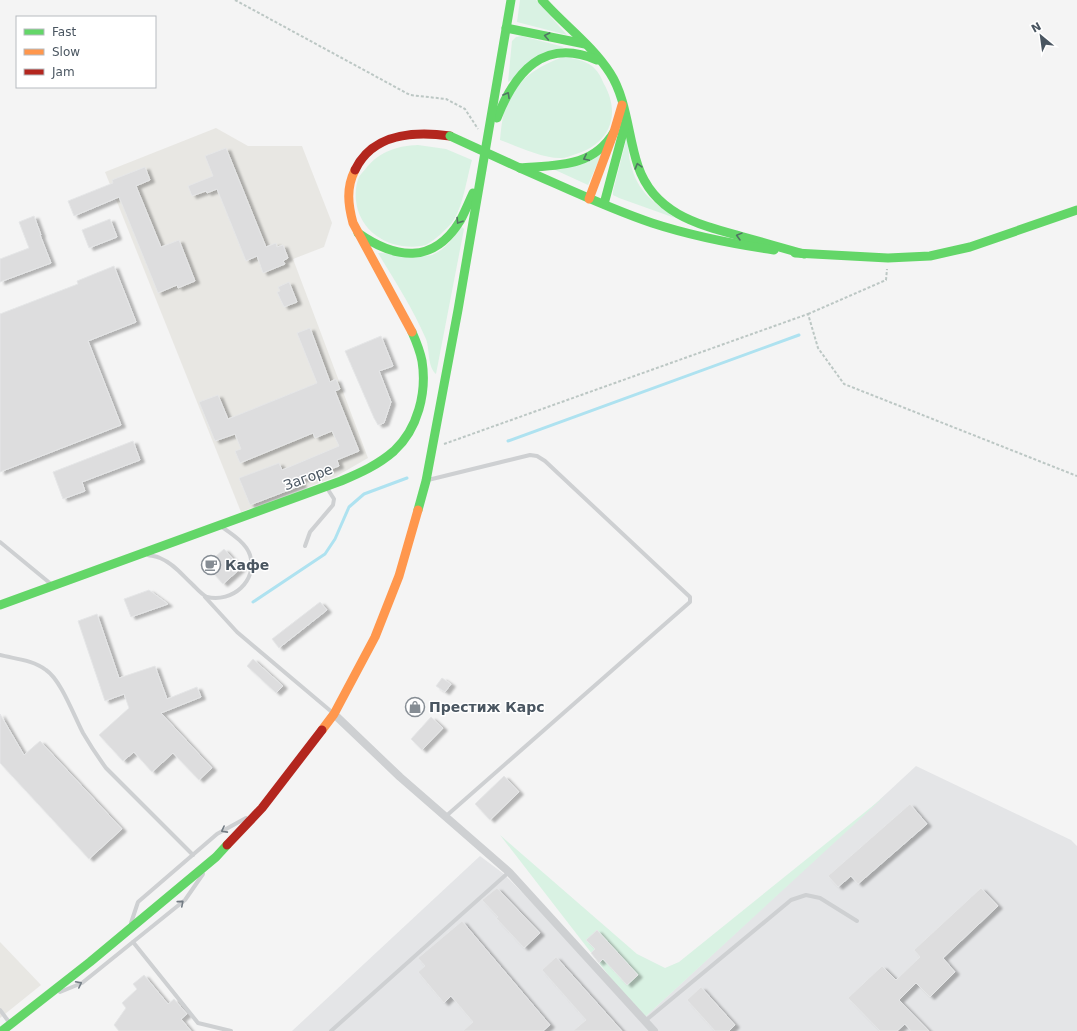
<svg xmlns="http://www.w3.org/2000/svg" width="1077" height="1031" font-family="'DejaVu Sans',sans-serif">
<style>
.commercial{fill:#e8e7e3}
.airport{fill:#e4e5e7}
.green{fill:#d9f2e3}
.lines{fill:none;stroke-linecap:round;stroke-linejoin:round}
.stream{stroke:#aee2f0;stroke-width:3}
.building{fill:#ddddde;stroke:#e5e6e7;filter:url(#shadow)}
.path{stroke:#bcc7c4;stroke-width:2;stroke-dasharray:3 2;stroke-linecap:butt}
.lane{stroke:#ced0d2;stroke-width:4}
.street{stroke:#ced0d2;stroke-width:8}
.fast{stroke:#63d668;stroke-width:9}
.slow{stroke:#ff974d;stroke-width:9}
.jam{stroke:#b3261e;stroke-width:9}
.fast-bridge{stroke:#63d668;stroke-width:9}
.oneway{stroke:#507663}
.oneway2{stroke:#727b83}
.labels{text-anchor:middle;dominant-baseline:central;stroke-width:3;stroke-linejoin:round;paint-order:stroke}
.street-label{font-size:14px;fill:#4a5661;stroke:#fff}
.poi-label{font-size:14px;font-weight:bold;fill:#4a5661;stroke:#fff;text-anchor:start}
</style>
<defs>
<filter id="shadow"><feDropShadow dx="4.5" dy="2.5" stdDeviation="1" flood-color="#0004"/></filter>
</defs>
<rect width="100%" height="100%" fill="#f4f4f4"/>
<g class="commercial">
<path d="M216,128L248,146H302L332,223L324,247L293,259L368,458L335,477L241,512L105,172Z"/>
<path d="M0,942L41,985L0,1018Z"/>
</g>
<path class="airport" d="M916,766L1071,840L1077,846V1031H292L480,856L504,874L644,1018Z"/>
<g class="green">
<path d="M520,0H536L567,35L517,22Z"/>
<path d="M522,36L564,47L508,82L512,41L516,37Z"/>
<path d="M563,57C573,58 584,60 592,66C598,71 601,77 604,84C622,116 609,145 573,155C570,156 565,158 562,158C543,159 517,146 500,140C501,130 502,118 505,109C516,80 536,67 563,57Z"/>
<path d="M627,137C629,146 628,156 631,165C638,193 654,202 675,218L619,198L613,195V191Z"/>
<path d="M418,145L446,149L472,160C467,177 463,207 453,221C448,228 434,241 426,245C418,247 410,247 402,246C377,242 359,225 356,201C355,193 356,184 359,177C361,173 365,170 367,167C381,151 397,146 418,145Z"/>
<path d="M602,153L588,185L553,169Z"/>
<path d="M461,226L464,229L436,374C427,366 430,350 426,339C413,309 395,281 378,253C388,253 426,257 432,255C446,249 454,238 461,226Z"/>
<path d="M885,796L644,1018L630,1003L500,835L637,954L665,968L679,962Z"/>
</g>
<g class="lines">
<g class="stream">
<path d="M508,441L799,335"/>
<path d="M253,602L325,554L335,539L349,507L364,494L407,478"/>
</g>
</g>
<g class="building">
<path d="M226,148L266,247L276,243L277,247L283,245L288,258L283,261L285,264L263,273L257,256L246,261L217,189L207,193L206,191L192,196L188,186L213,176L205,156Z"/>
<path d="M145,167L150,180L136,186L161,247L179,240L195,281L178,288L177,285L158,293L119,197L74,216L68,201L113,183L112,180Z"/>
<path d="M34,216L41,235H40L51,263L0,282V259L29,248L19,222Z"/>
<path d="M110,219L117,237L89,248L82,230Z"/>
<path d="M114,266L136,322L88,341L121,425L0,472V314L78,284L77,281Z"/>
<path d="M289,282L297,302L284,307L277,292L280,291L278,287Z"/>
<path d="M310,328L330,382L336,379L340,389L335,391L359,451L337,460L339,466L300,480L302,485L250,505L239,478L279,463L282,470L339,446L332,431L315,438L313,433L240,463L235,451L241,449L235,434L215,441L199,402L218,395L228,419L317,383L297,333Z"/>
<path d="M381,336L393,366L379,371L391,402L384,423L378,425L374,418L345,351Z"/>
<path d="M133,441L140,460L82,482L85,491L63,499L53,472Z"/>
<path d="M224,549L241,568L223,584L206,565Z"/>
<path d="M149,590L168,604L131,617L124,599Z"/>
<path d="M320,602L327,610L279,648L272,639Z"/>
<path d="M97,614L119,678L155,666L167,699L197,687L201,697L161,713L212,768L199,780L173,753L152,772L134,752L123,761L99,735L129,708L124,694L105,701L78,621Z"/>
<path d="M253,659L283,686L276,693L247,666Z"/>
<path d="M442,678L451,684L445,692L436,686Z"/>
<path d="M0,714L24,755L40,741L122,829L89,859L0,763Z"/>
<path d="M431,717L443,728L422,750L411,739Z"/>
<path d="M504,776L519,792L490,820L475,804Z"/>
<path d="M910,804L927,824L858,884L851,876L838,887L828,876Z"/>
<path d="M497,888L540,933L524,948L496,918L498,917L482,900Z"/>
<path d="M981,888L998,906L943,958L955,972L930,997L916,983L899,1000L929,1031H911L905,1024L897,1031H880L848,998L882,966L896,980L920,957L914,950Z"/>
<path d="M462,921L550,1025L543,1031H463L473,1022L451,996L444,1003L418,972L425,966L418,958Z"/>
<path d="M597,930L638,975L627,985L603,959L599,963L591,953L595,949L586,940Z"/>
<path d="M556,957L622,1031H573L586,1020L542,970Z"/>
<path d="M144,975L168,1004L174,999L187,1014L181,1019L191,1031H119L114,1025L126,1008L122,1003L137,989L133,984Z"/>
<path d="M701,987L735,1025L729,1031H715L687,1000Z"/>
</g>
<g class="lines">
<g class="path">
<path d="M235,0L410,95L446,99L465,109L478,129"/>
<path d="M808,314L886,280L887,269"/>
<path d="M444,444L808,314L818,348L844,384L1077,476"/>
</g>
<g class="lane">
<path d="M428,480L530,455L537,456L545,461L690,597V602L445,817"/>
<path d="M0,542L51,584"/>
<path d="M305,546L310,532L333,505L334,499L327,488"/>
<path d="M148,555C152,556 156,556 160,558C173,563 183,576 193,585C197,589 202,595 207,597C232,603 258,581 250,555C246,543 232,534 222,527"/>
<path d="M205,597L237,632L333,713"/>
<path d="M0,655C16,659 33,660 46,670C61,680 74,716 83,733C90,745 98,757 106,768L193,855"/>
<path d="M131,923L138,902L217,834L246,818"/>
<path d="M133,942L198,1023L231,1031"/>
<path d="M60,992L82,983L185,900L203,874"/>
<path d="M0,1010L9,1022"/>
<path d="M645,1021L791,900L806,895L820,898L857,921"/>
<path d="M331,1031L509,872"/>
</g>
<path class="street" d="M334,714L400,777L509,872L654,1031"/>
<g class="fast">
<path d="M542,0C564,25 592,45 610,73C627,99 628,137 638,166C654,213 696,224 740,236C761,242 783,248 804,254"/>
<path d="M506,28L585,44"/>
<path d="M497,118C515,72 544,37 597,60"/>
<path d="M520,168C564,187 607,208 652,223C692,236 733,244 774,250"/>
<path d="M520,168C556,165 593,168 614,132"/>
<path d="M604,204L626,121"/>
<path d="M358,233C395,259 433,265 460,221C465,212 469,202 473,193"/>
<path d="M795,253L888,258L930,256L970,247L1077,210"/>
<path d="M418,510L426,481L458,310L511,0"/>
<path d="M0,605L341,481C360,473 378,465 394,451C418,429 427,392 422,361C420,351 416,341 412,332"/>
<path d="M2,1031L90,962L216,857L227,845"/>
</g>
<g class="slow">
<path d="M355,170C346,188 348,204 353,223L412,332"/>
<path d="M589,199L614,132L622,105"/>
<path d="M322,730L334,714L375,637L399,576L418,510"/>
</g>
<g class="jam">
<path d="M355,170C373,133 414,131 450,136"/>
<path d="M227,845L262,808L322,730"/>
</g>
<path class="fast-bridge" d="M450,136L520,168"/>
</g>
<defs><path id="oneway-chevron" d="M-2-3.5L2.5 0L-2 3.5" fill="none" stroke-width="1.6" stroke-linecap="round" stroke-linejoin="round"/></defs>
<g class="oneway">
<use href="#oneway-chevron" transform="translate(547 36) rotate(-169)"/>
<use href="#oneway-chevron" transform="translate(507 95) rotate(-61)"/>
<use href="#oneway-chevron" transform="translate(586 158) rotate(155)"/>
<use href="#oneway-chevron" transform="translate(638 166) rotate(-106)"/>
<use href="#oneway-chevron" transform="translate(459 221) rotate(122)"/>
<use href="#oneway-chevron" transform="translate(739 236) rotate(-165)"/>
</g>
<g class="oneway2">
<use href="#oneway-chevron" transform="translate(224 830) rotate(152)"/>
<use href="#oneway-chevron" transform="translate(181 903) rotate(-41)"/>
<use href="#oneway-chevron" transform="translate(79 984) rotate(-27)"/>
</g>
<defs>
<symbol id="cafe-ring" viewBox="-11 -11 22 22"><circle r="9.5" fill="#fff" stroke="#868d94" stroke-width="1.5"/><path d="M-5.5-4.5H6V0H3Q3 3.5 0 3.5H-2.5Q-5.5 3.5-5.5 0ZM3-3.2v2h1.7v-2ZM-6 4.5H4V6H-6Z" fill="#868d94"/></symbol>
<symbol id="shop-ring" viewBox="-11 -11 22 22"><circle r="9.5" fill="#fff" stroke="#868d94" stroke-width="1.5"/><path d="M-5-2.5h2.3a2.7 3.5 0 0 1 5.4 0H5L5.5 6h-11ZM-1.5-2.5h3a1.5 2.3 0 0 0-3 0Z" fill="#868d94"/></symbol>
</defs>
<g fill-rule="evenodd">
<use href="#cafe-ring" x="200" y="554" width="22" height="22"/>
<use href="#shop-ring" x="404" y="696" width="22" height="22"/>
</g>
<g class="labels">
<g class="street-label">
<text transform="translate(308 477) rotate(-20)">Загоре</text>
</g>
<g class="poi-label">
<text x="225" y="565">Кафе</text>
<text x="429" y="707">Престиж Карс</text>
</g>
</g>
<rect x="16" y="16" width="140" height="72" fill="#ffffff" stroke="#b7bbc0"/>
<rect x="24" y="29" width="20" height="6" fill="#63d668" stroke="#b7bbc0"/>
<text x="52" y="36" font-size="12" fill="#4a5661">Fast</text>
<rect x="24" y="49" width="20" height="6" fill="#ff974d" stroke="#b7bbc0"/>
<text x="52" y="56" font-size="12" fill="#4a5661">Slow</text>
<rect x="24" y="69" width="20" height="6" fill="#b3261e" stroke="#b7bbc0"/>
<text x="52" y="76" font-size="12" fill="#4a5661">Jam</text>
<g transform="translate(1041 36) rotate(331)" stroke="#ffffff" stroke-width="3" paint-order="stroke">
<path d="M0-3L7 15L0 10L-7 15Z" fill="#4a5661"/>
<text y="-6" font-size="11" font-weight="bold" text-anchor="middle" fill="#4a5661">N</text>
</g>
</svg>
